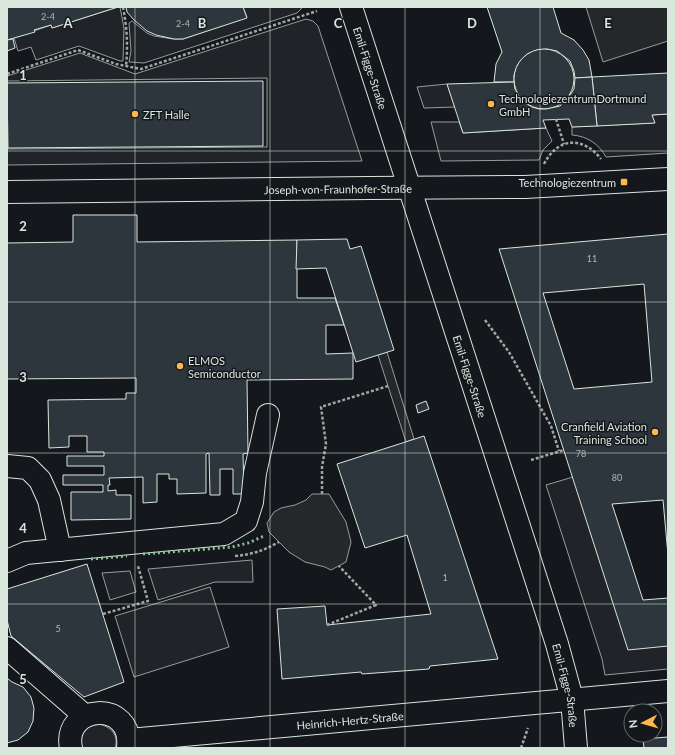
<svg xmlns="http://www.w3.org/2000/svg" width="675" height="755" font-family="Lato,sans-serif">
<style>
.green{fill:#202428;stroke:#939e99}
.parking{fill:#24282b;stroke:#939e99}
.building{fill:#2c363c;stroke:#d8e6dc;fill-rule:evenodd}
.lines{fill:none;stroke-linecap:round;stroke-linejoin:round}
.minor-casing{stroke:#d8e6dc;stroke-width:24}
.path{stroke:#9da8a2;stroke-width:2.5;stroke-dasharray:3 2;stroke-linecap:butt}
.minor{stroke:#14181c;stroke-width:22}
.hedge{stroke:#8ac095;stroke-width:3;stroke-dasharray:2 3;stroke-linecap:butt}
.grid{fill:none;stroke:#d8e6dc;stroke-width:1;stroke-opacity:0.55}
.poi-dot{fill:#ffb74d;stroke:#14181c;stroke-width:1.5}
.labels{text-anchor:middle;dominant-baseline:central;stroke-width:3;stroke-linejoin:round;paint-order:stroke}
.number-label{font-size:9px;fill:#adbab4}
.street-label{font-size:11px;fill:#d8e6dc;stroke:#14181c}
.poi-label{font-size:11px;fill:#d8e6dc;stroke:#14181c;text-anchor:start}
.grid-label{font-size:13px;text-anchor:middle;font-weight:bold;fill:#d8e6dc;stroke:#14181c;stroke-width:3;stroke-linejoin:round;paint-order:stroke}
</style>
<rect width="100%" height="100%" fill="#14181c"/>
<g class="green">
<path d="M118,7H120L124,28L123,61H120L79,46L36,60L31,47L18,51L14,38L51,25L52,28Z"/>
<path d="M243,7H303L297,13L144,63L129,62L131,51L129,23L132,21L147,33L154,36L173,39H183L247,17Z"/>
<path d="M306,19L313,21L318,26L362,161L7,165V149L267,147V78L7,81V76L80,53L135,74Z"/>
<path d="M447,84L455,107L424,108L417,87Z"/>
<path d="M668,114V153L606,157C599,144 587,136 572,135V127L654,123L652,115Z"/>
<path d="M431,122H459L463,133L546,128L552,141L543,150L539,160L441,161Z"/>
<path d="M573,477L668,646V669L605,675L602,659L546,485Z"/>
<path d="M252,560L253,582H215L158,600L148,569Z"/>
<path d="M130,571L136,592L110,600L102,573Z"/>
<path d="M210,587L229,647L134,677L115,616Z"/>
<path d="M99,724C111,727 119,735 115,748H81C79,732 85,727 99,724Z"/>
</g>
<g class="parking">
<path d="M586,7H668V41L603,62Z"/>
<path d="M387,352L414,439L406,442L378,355Z"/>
<path d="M312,494H329L346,522L351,542L346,562L331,570L325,567L305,562L289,552L269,532L267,523L274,512L281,508L295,505L306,500Z"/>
</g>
<g class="building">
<path d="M7,7H118L52,28L51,25L34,30L35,32L7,40Z"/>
<path d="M126,7H243L247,18L183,39H174L156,35L147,31L134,20L127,12Z"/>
<path d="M487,7H553L561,33L574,40L583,50L589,60L592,77L575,78L574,71L570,61L557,51L547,49L537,50L527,54L520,61L517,66L514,75V82H494L496,64L502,52Z"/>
<path d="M13,39L15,48L7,51V40Z"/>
<circle cx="544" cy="79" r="30"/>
<path d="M668,73V114L652,115L655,123L597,126L592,77Z"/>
<path d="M592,77L597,126L572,127L569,119L543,120L546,128L463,133L447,84L514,82L515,89L520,98L525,103L532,107L539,109H546L560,106L568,98L574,89L575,78Z"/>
<path d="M263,81V146L8,148L7,83Z"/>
<path d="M73,215H137V242L297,240V298H335L344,325H326V354L353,353V379L247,380L248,453L243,454L244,494H233V469H220V495H210L209,453L206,454V493L177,494V479H169V474H157V502L143,503V477L109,478L110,485H108V491L116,490V495H131V519L71,520V492H103V485H63V475H104V466H67V456H104V452H87V436H69V447L49,448L48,400L126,399V393H136V378L7,379V243L73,242Z"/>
<path d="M668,234V555L663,500L612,504L643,600L668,598V646L628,650L499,249ZM644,284L652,382L574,389L543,293Z"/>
<path d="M347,239L350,249L361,246L394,350L356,362L326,268L296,269L297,240Z"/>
<path d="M426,401L429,409L418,413L416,405Z"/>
<path d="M424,436L498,659L430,666L429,669L362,674L361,672L282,679L277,609L325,606L327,625L431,614L407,535L365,548L337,464Z"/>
<path d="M87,564L124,682L84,697L11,636L7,620V589Z"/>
<path d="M7,678L12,682L23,687L31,697L34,708L33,721L28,732L18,740L7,743Z"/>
<path d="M668,737V748H644L643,739Z"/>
</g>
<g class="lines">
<defs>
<g id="minor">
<path id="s1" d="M351,7L557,644L572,699L576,748"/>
<path id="s2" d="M7,192L370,188L525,187L668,179"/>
<path d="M7,466L28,468L40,480L49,500L60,550"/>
<path d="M7,561L26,553L224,534L246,521L252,502L255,473L268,415"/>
<path d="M7,648L85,716"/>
<path id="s3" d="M129,740L668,691"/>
<path d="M71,748C62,704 134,699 128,748"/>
</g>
</defs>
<use href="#minor" class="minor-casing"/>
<g class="path">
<path d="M123,7C127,27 128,46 126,66"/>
<path d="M7,74L78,50L116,64L141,69L317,11"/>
<path d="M556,119L564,144"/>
<path d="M544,164C558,137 583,136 601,159"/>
<path d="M485,320L509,352L551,426L559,451"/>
<path d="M531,460L564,450"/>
<path d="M322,494V467L326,444L321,407L388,386"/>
<path d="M235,556C254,554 262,551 279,542"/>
<path d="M103,614L148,601L138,566"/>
<path d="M327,625L376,605L339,566"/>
<path d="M521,748L528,728"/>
</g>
<use href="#minor" class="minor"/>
<g class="hedge">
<path d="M143,554L232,547L248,543L264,536"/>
<path d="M91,559L127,556"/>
</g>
</g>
<path class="grid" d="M135,7V748M270,7V748M405,7V748M540,7V748M7,151H668M7,302H668M7,453H668M7,604H668"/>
<g class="poi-dot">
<circle cx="491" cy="104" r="4"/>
<circle cx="135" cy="114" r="4"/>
<rect x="620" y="178" width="8" height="8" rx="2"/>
<circle cx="180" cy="366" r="4"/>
<circle cx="655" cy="432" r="4"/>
</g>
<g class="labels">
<g class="number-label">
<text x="48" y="16">2-4</text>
<text x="183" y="23">2-4</text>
<text x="592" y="258">11</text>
<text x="581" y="453">78</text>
<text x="617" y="477">80</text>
<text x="445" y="577">1</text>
<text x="58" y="628">5</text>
</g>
<g class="street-label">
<text stroke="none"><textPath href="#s1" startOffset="64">Emil-Figge-Straße</textPath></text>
<text stroke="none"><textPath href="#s2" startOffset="331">Joseph-von-Fraunhofer-Straße</textPath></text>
<text stroke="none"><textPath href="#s1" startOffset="388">Emil-Figge-Straße</textPath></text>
<text stroke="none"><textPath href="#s1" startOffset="712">Emil-Figge-Straße</textPath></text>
<text stroke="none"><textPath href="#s3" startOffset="222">Heinrich-Hertz-Straße</textPath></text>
</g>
<g class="poi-label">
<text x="499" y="98">TechnologiezentrumDortmund<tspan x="499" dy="13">GmbH</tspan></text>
<text x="143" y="114">ZFT Halle</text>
<text x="616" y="182" text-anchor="end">Technologiezentrum</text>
<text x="188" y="360">ELMOS<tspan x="188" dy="13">Semiconductor</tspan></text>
<text x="647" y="426" text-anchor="end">Cranfield Aviation<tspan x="647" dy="13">Training School</tspan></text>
</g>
</g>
<g class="grid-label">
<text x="68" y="28">A</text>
<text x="202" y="28">B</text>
<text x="338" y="28">C</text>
<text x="472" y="28">D</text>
<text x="608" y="28">E</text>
<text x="23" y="80">1</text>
<text x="23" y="231">2</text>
<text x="23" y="382">3</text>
<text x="23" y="533">4</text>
<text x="23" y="684">5</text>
</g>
<rect width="675" height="755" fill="none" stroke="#d8e6dc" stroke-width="16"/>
<g transform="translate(643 723) rotate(264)"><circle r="19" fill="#14181c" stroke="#626a69"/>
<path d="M0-3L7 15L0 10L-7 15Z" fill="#ffb74d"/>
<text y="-6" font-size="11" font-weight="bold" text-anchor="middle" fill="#d8e6dc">N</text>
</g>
</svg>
